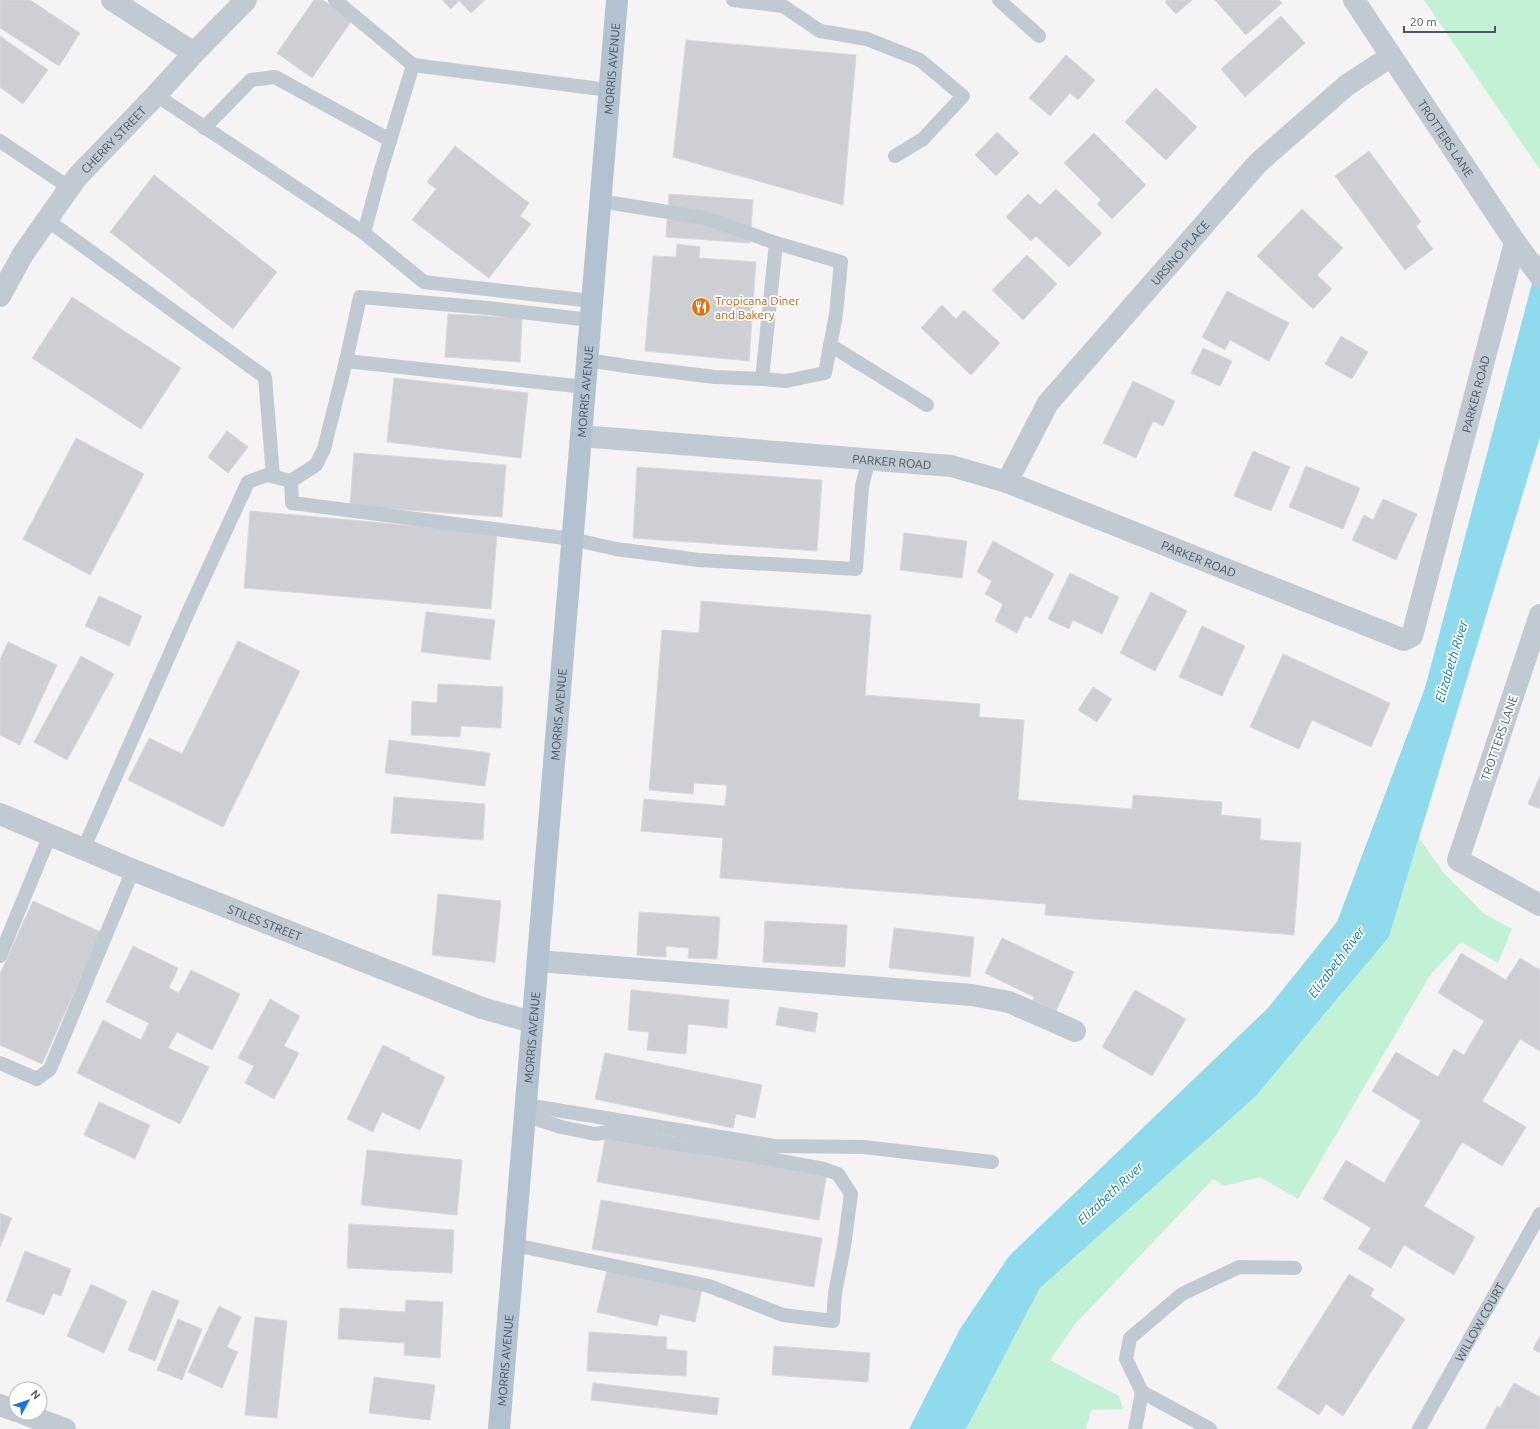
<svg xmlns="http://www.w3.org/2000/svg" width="1540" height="1429" font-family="Ubuntu,sans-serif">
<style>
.green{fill:#c3f1d5}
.water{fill:#90daee}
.building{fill:#cdcfd5;stroke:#d7d9de}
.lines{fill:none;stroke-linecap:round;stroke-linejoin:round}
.service{stroke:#c1cad2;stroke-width:14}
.minor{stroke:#c1cad2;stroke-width:22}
.tertiary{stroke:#c1cad2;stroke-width:22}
.primary{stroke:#b3c2d1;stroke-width:22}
.labels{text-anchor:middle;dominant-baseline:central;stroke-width:3.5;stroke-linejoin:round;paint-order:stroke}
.street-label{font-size:12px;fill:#4a5661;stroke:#fff}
.food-label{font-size:12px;fill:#c56008;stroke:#fff;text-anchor:start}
.water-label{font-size:13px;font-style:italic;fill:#0c7c9b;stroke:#fff}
</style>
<rect width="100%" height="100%" fill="#f5f3f3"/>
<g class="green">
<path d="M1424,0H1540V170Z"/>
<path d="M1419,838L1443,872L1483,913L1512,929L1498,963L1461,942L1431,974L1298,1199L1260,1177L1224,1186L1213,1179L1076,1323L1050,1360L1119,1396L1123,1409L1091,1410L1086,1429H966L1040,1288L1255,1097L1389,937Z"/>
</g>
<path class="water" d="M1540,253V437L1389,937L1255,1097L1040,1288L966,1429H909L960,1329L1009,1256L1268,1008L1337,922L1425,688Z"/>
<g class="building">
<path d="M0,0H30L80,33L59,66L0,28Z"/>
<path d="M314,0H323L352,20L312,78L277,53Z"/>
<path d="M442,0H485L471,13L459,1L451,9Z"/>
<path d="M1167,0H1192L1176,14L1165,2Z"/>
<path d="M1215,0H1279L1282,3L1246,35Z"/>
<path d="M1281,16L1305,43L1245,97L1221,69Z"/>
<path d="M0,36L48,70L23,104L0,87Z"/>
<path d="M686,40L856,55L843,205L673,157Z"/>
<path d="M1066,55L1095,80L1078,100L1070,93L1050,116L1029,98Z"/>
<path d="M1156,88L1197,127L1166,160L1125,122Z"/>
<path d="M997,132L1019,153L996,176L975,155Z"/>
<path d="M1094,133L1146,185L1112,219L1097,204L1101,200L1064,163Z"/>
<path d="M455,146L529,203L520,216L531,224L489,278L412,220L436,189L427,182Z"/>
<path d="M1369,151L1421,222L1416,226L1433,249L1405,270L1335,176Z"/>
<path d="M154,175L277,272L233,329L110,232Z"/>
<path d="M1056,189L1102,233L1069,267L1036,236L1031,241L1006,217L1028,194L1040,205Z"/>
<path d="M669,194L753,200L750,243L666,237Z"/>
<path d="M1302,209L1343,248L1317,275L1332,289L1313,309L1257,256Z"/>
<path d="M677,244L700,247L699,258L756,262L749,361L645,351L653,256L676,257Z"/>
<path d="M1027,255L1057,284L1023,320L992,290Z"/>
<path d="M1227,291L1289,323L1269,361L1230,340L1225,350L1202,337Z"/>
<path d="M72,297L181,368L141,429L32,358Z"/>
<path d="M942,305L956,319L964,310L1000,343L971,375L921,328Z"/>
<path d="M448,314L522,318L520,362L445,357Z"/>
<path d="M1341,336L1368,352L1352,379L1325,364Z"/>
<path d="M1203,348L1232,361L1220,386L1191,373Z"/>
<path d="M394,378L528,393L521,458L387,442Z"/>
<path d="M1133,381L1175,401L1163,426L1153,421L1136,458L1103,443Z"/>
<path d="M227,431L248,447L228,473L208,457Z"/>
<path d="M76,438L144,474L90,575L23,539Z"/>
<path d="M1253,451L1290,467L1271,511L1234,496Z"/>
<path d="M354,453L506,465L502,517L350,506Z"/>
<path d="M1306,466L1360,488L1343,529L1289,507Z"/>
<path d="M637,467L822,480L817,551L633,538Z"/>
<path d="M1383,499L1417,514L1396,560L1352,540L1364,515L1373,520Z"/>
<path d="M250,511L497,533L491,609L244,588Z"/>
<path d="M904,533L967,541L962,578L900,570Z"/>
<path d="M993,541L1054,574L1031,618L1025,616L1017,633L995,621L1003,604L985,594L992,581L977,572Z"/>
<path d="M1070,573L1119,597L1102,634L1073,620L1069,629L1048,619Z"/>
<path d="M1151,592L1187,611L1155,671L1120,653Z"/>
<path d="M99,596L142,616L129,646L85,626Z"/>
<path d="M701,601L871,615L865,695L980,704L979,717L1024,720L1018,800L1132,809L1133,795L1222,802L1221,815L1261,819L1260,840L1301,843L1294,935L1045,915L1046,904L720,878L723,838L641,831L644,799L725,806L727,785L694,783L693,794L649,790L662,630L699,633Z"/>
<path d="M426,612L495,620L490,660L421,652Z"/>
<path d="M1202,626L1245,646L1222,696L1179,677Z"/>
<path d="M238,641L300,671L223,827L128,780L149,738L182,754Z"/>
<path d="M8,642L57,665L20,745L0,735V660Z"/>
<path d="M1283,654L1390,703L1371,747L1312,720L1299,749L1250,727Z"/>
<path d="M81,656L114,674L67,760L34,742Z"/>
<path d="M438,684L503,687L501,728L461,726L460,737L411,735L412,701L437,703Z"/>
<path d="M1093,687L1112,699L1097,722L1078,710Z"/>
<path d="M389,740L490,753L485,786L385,773Z"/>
<path d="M1540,776V809L1528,804Z"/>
<path d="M394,797L485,804L483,840L391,833Z"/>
<path d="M438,894L501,901L495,962L432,955Z"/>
<path d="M33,901L101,932L42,1064L0,1045V974Z"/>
<path d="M639,912L720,917L717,959L688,958L689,948L666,946V957L637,955Z"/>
<path d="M765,921L847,925L845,967L763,962Z"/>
<path d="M894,928L974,937L970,977L889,968Z"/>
<path d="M1002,938L1074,972L1056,1011L1033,1000L1034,997L985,973Z"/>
<path d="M133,946L178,968L169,988L179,993L191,970L240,994L212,1050L177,1032L168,1048L209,1067L180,1124L77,1073L103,1020L141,1040L149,1023L106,1002Z"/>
<path d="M1461,953L1506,980L1520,958L1540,970V1051L1520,1039L1482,1101L1526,1127L1502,1166L1462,1142L1424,1206L1475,1237L1454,1275L1404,1245L1391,1268L1358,1249L1371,1228L1323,1199L1346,1160L1384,1183L1421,1121L1372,1091L1396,1052L1438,1077L1454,1049L1464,1055L1484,1021L1438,993Z"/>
<path d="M631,990L729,1000L727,1028L688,1024L686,1054L647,1050L649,1032L628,1030Z"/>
<path d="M1135,990L1186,1019L1152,1076L1102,1047Z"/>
<path d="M270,999L300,1016L284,1046L299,1053L274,1099L245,1083L254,1066L238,1058Z"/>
<path d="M779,1007L818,1013L815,1032L776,1025Z"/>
<path d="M383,1045L410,1058V1060L445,1077L420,1130L382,1112L373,1132L347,1119Z"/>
<path d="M605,1053L762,1085L755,1118L736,1114L733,1128L595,1099Z"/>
<path d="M99,1102L150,1125L135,1159L84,1135Z"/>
<path d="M606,1134L827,1172L819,1220L597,1182Z"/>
<path d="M367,1150L462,1160L457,1215L361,1205Z"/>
<path d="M601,1200L822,1238L814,1287L592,1249Z"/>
<path d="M0,1213L12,1218L0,1247Z"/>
<path d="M349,1224L454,1230L452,1273L347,1268Z"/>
<path d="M25,1251L71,1269L61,1296L53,1293L44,1315L6,1301Z"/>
<path d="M608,1266L702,1289L695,1322L660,1314L657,1326L597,1312Z"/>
<path d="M1349,1274L1374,1289L1370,1296L1405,1319L1343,1416L1326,1404L1319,1415L1277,1388Z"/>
<path d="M91,1284L127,1301L104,1353L67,1336Z"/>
<path d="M152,1290L179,1301L155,1361L128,1350Z"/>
<path d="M406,1300L443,1302L440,1358L404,1355L405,1343L338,1339L340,1308L405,1312Z"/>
<path d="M219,1306L241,1317L227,1347L238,1352L222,1388L188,1372Z"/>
<path d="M255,1317L287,1321L277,1418L245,1415Z"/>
<path d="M178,1319L202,1329L182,1380L157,1370Z"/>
<path d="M589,1332L667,1337L666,1349L687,1351L686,1376L587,1371Z"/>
<path d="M1540,1336V1353L1533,1349Z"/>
<path d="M774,1346L870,1353L868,1382L772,1375Z"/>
<path d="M374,1377L435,1385L430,1420L369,1413Z"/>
<path d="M593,1383L719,1398L717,1415L591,1400Z"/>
<path d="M1514,1383L1540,1397V1429H1485L1497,1406L1500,1408Z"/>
</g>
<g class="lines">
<g class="service">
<path d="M335,0L413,65L609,90"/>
<path d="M733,0L783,6L820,31L867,39L920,60L963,96L923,139L895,156"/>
<path d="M999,0L1039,36"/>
<path d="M156,95L364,233L424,282L592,301"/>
<path d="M204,128L251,80L275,77L390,140"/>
<path d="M0,141L70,188"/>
<path d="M47,220L265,377L273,476"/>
<path d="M364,233L381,170L413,65"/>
<path d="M830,345L927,405"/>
<path d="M587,360L633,367L715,377L762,379L776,243L705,218L600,201"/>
<path d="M346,361L360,297L488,308L590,320"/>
<path d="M762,379L786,381L825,373L836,314L841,262L776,243"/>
<path d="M291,481L292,503L572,539L616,549L699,560L856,569L862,486L869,459"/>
<path d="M83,850L191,606L248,482L267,475L291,481L316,465L324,449L346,361L585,387"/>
<path d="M0,956L50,835"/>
<path d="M0,1063L37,1079L50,1069L133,870"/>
<path d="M526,1105L775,1146L864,1147L992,1162"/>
<path d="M515,1245L709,1286L783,1315L833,1321L835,1293L844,1247L851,1194L838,1174L824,1169L721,1150L671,1143L608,1132L595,1134L561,1127L525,1115"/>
<path d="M1142,1392L1126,1359L1130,1338L1182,1294L1239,1267L1295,1268"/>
<path d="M1135,1429L1142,1392L1210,1429"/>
<path id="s1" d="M1419,1429L1540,1214"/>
</g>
<g class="minor">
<path d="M112,0L194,53"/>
<path id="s2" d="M1354,0L1515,242L1540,276"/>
<path id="s3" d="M581,436L951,466L1007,482L1404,640L1412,636L1515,242"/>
<path id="s4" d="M1007,482L1048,403L1258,163L1347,85L1390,57"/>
<path d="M1540,615L1458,860L1540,905"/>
<path id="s5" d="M0,814L133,870L482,1008L532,1022"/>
<path d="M538,961L972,995L1009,1002L1075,1031"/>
<path d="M0,1405L16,1411"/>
<path d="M22,1413L65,1429"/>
</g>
<path class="tertiary" id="s6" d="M0,296L23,254L77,177L156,95L194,53L246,0"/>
<path class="primary" id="s7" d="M499,1429L617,0"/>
</g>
<defs>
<symbol id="restaurant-disc" viewBox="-11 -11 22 22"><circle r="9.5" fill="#e8710a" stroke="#fff"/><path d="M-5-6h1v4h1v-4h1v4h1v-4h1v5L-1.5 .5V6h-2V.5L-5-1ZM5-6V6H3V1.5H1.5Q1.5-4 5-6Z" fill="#fff"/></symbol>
</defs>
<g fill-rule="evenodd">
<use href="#restaurant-disc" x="690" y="296" width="22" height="22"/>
</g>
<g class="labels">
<g class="street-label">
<text stroke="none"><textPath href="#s7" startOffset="1365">MORRIS AVENUE</textPath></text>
<text stroke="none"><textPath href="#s2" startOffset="166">TROTTERS LANE</textPath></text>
<text stroke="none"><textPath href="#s6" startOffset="194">CHERRY STREET</textPath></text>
<text stroke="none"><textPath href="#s4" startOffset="289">URSINO PLACE</textPath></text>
<text stroke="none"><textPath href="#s7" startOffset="1041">MORRIS AVENUE</textPath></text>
<text stroke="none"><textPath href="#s3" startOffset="1116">PARKER ROAD</textPath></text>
<text stroke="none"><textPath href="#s3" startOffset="312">PARKER ROAD</textPath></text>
<text stroke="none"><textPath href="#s3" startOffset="636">PARKER ROAD</textPath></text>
<text stroke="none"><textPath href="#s7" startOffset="717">MORRIS AVENUE</textPath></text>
<text transform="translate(1499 738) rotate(-71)">TROTTERS LANE</text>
<text stroke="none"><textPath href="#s5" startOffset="286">STILES STREET</textPath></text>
<text stroke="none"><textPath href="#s7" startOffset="393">MORRIS AVENUE</textPath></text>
<text stroke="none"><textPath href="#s1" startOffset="123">WILLOW COURT</textPath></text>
<text stroke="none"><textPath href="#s7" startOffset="69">MORRIS AVENUE</textPath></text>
</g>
<g class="food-label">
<text x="715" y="300">Tropicana Diner<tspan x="715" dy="14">and Bakery</tspan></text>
</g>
<g class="water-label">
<text transform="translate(1451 661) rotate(-73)">Elizabeth River</text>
<text transform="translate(1336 962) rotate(-53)">Elizabeth River</text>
<text transform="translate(1110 1193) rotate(-43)">Elizabeth River</text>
</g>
</g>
<g transform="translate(28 1401) rotate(50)"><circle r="19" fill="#ffffff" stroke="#b7bbc0"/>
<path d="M0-3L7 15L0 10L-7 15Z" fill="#1a73e8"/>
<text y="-6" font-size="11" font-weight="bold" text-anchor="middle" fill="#4a5661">N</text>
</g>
<path d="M1404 26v6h91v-6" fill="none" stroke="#4a5661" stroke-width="2"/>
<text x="1410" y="26" font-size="12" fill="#4a5661" stroke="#ffffff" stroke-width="3" paint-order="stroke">20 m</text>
</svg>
